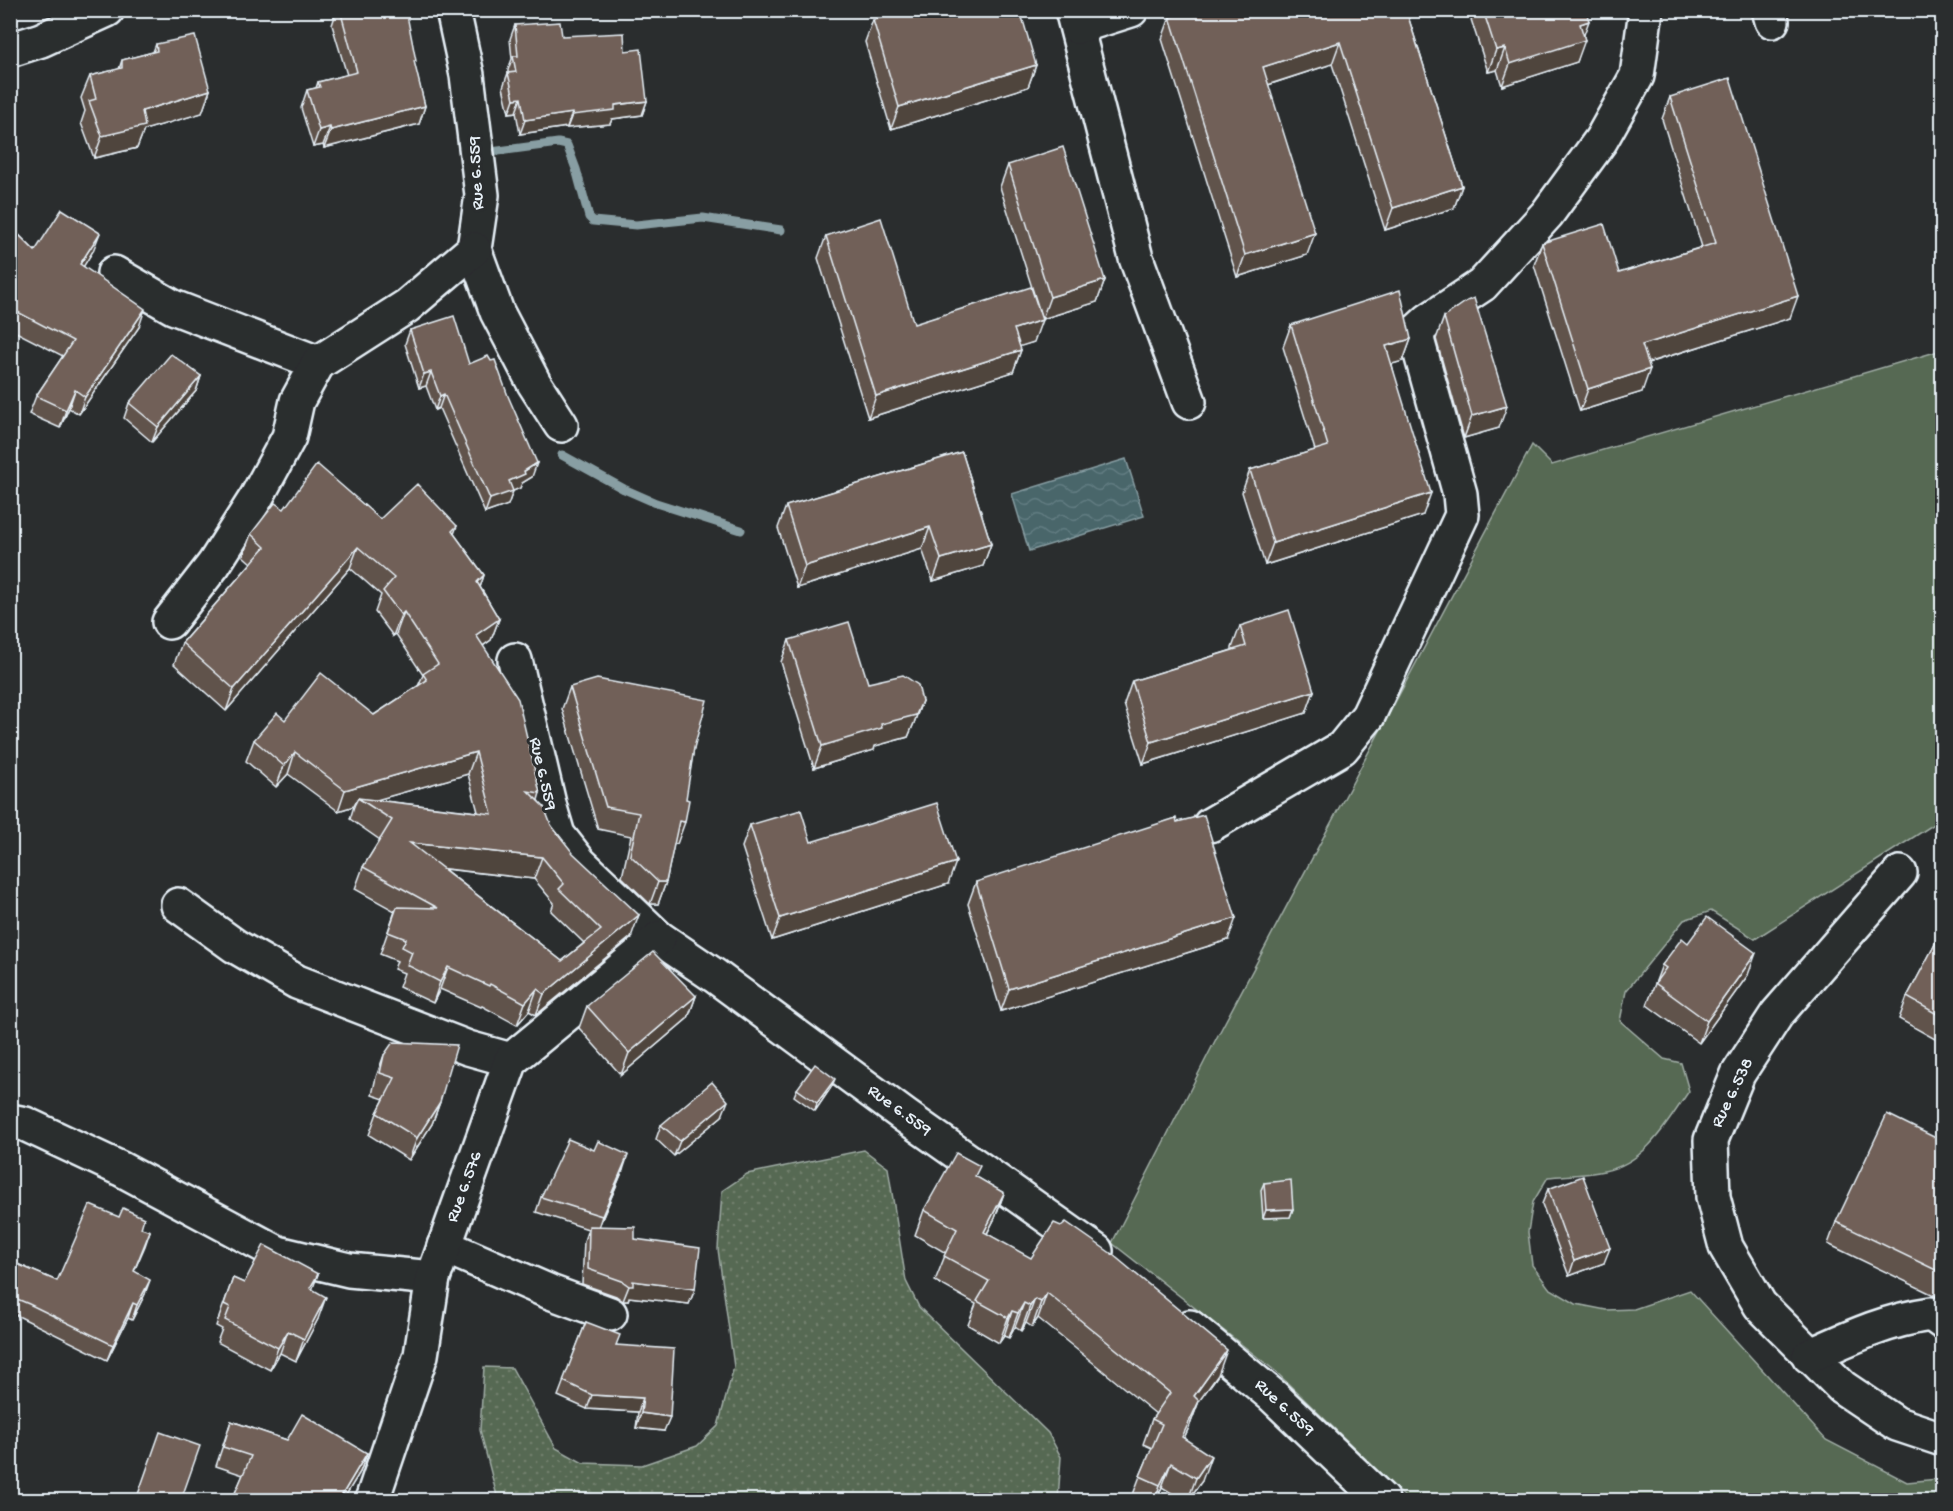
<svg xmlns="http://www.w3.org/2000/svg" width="1953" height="1511" font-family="'Gochi Hand',sans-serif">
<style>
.grass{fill:url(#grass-dots);stroke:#a0ada6;stroke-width:1.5}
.garden{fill:#576953;stroke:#a0ada6;stroke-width:1.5}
.water{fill:url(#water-waves);stroke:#889ea3;stroke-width:1.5}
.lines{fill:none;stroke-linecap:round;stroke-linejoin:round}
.stream{stroke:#889ea3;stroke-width:9}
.minor-casing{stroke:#e8f1f8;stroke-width:38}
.minor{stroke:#2a2d2e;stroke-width:33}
.wall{fill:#61534c;stroke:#e8f1f8;stroke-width:1.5;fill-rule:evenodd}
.shaded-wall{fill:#4f443e;stroke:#e8f1f8;stroke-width:1.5}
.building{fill:#716158;stroke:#e8f1f8;stroke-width:1.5;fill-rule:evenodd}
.labels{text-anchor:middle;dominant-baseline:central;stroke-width:6;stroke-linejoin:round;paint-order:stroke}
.street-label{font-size:18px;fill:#e8f1f8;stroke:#2a2d2e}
</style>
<defs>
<pattern id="grass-dots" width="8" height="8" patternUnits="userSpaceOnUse" patternTransform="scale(1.5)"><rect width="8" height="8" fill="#576953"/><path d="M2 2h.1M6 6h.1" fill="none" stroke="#6f7f6c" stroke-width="1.8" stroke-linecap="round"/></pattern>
<pattern id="water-waves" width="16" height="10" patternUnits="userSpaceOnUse" patternTransform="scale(1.5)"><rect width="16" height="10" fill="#48666b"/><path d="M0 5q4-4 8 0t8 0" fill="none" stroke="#627c81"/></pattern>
</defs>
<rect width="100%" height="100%" fill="#2a2d2e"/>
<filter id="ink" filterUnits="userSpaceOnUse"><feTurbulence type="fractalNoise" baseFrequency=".0167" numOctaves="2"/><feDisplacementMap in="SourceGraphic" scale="12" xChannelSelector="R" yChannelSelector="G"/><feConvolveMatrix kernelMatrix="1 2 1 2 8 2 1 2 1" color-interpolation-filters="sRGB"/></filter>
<g filter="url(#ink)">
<path class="grass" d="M864,1150L888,1168L906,1281L919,1307L1048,1433L1061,1457L1058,1500H498L480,1430L484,1367L512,1368L556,1448L583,1463L642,1465L697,1446L718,1426L734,1367L718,1249L722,1191L747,1174Z"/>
<path class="garden" d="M1942,350V819L1755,939L1711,911L1684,920L1626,991L1620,1021L1664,1059L1681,1063L1689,1091C1667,1123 1646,1163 1604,1171C1586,1175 1566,1175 1548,1177L1533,1202L1528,1232L1532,1265L1549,1288L1576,1304L1606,1310L1634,1309L1690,1290L1826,1440L1907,1482L1938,1479L1942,1477V1500H1408L1274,1370L1112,1243L1216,1039L1532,445L1552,465Z"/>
<path class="water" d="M1126,459L1144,516L1029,551L1012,494Z"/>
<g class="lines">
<g class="stream">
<path d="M491,152L558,143L567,145L576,169L589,217L593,221L636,225L703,218L781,230"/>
<path d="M562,455L624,489L656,503L741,530"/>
</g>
<defs>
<g id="minor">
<path d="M453,10L467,75L482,195L474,249L497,312L534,383L561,425"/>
<path d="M1072,10L1136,258L1189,402"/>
<path d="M1769,10L1772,21"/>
<path d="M1077,27L1131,10"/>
<path d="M10,50L41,40L107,10"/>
<path d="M114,273L173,307L318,363"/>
<path d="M169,622L214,564L256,498L289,437L297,401L318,363L407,306L474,249"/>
<path d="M515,660L550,808L558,835L580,863L659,938L715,976L905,1116L1096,1251"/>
<path d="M1210,825L1342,748L1368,716L1462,515L1460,494L1418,343L1417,331L1429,320L1482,285L1547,214L1601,140L1637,76L1646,10"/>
<path d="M1900,873L1777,1014L1738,1074L1711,1140L1713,1197L1726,1247L1760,1305L1842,1387L1897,1424L1942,1439"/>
<path d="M178,905L235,946L297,982L468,1048L511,1060"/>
<path d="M10,1121L25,1124L121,1169L278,1253L349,1270L433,1278"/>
<path d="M444,1246L550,1292L610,1314"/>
<path d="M1190,1327L1273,1396L1382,1500"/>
<path d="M1809,1356C1849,1338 1887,1320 1931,1314L1942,1322"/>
<path d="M372,1500L421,1355L433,1278L511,1060L659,938"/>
</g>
</defs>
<use href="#minor" class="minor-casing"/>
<use href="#minor" class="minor"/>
</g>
<g class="wall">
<path d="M337,10H340L414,64L425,106L419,124L324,148L323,145L313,147L301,108L307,90L316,88L318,82L347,75L332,25Z"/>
<path d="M1406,10L1462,186L1454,208L1385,230L1332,64L1268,85L1307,255L1237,277L1162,39L1170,17Z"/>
<path d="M1468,10H1586L1584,36L1577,62L1502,86L1497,70L1488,72Z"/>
<path d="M873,20L1036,65L1028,87L891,129L865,42Z"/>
<path d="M515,25L625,51L647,101L642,115L612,119L610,124L567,128V127L520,134L516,112L509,113L503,87L508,73V70L512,59L510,39Z"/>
<path d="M156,44L210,90L202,113L144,130L137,148L94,158L81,123L85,111L81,98L90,76L119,69L122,60L153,52Z"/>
<path d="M1670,97L1790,318L1648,363L1642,392L1580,411L1534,265L1542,243L1619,273L1702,247L1662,119Z"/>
<path d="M1008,165L1105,280L1097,302L1042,319L1000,187Z"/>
<path d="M10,226L35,251H93L83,266L139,327L79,414L69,408L60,428L29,414L36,396L63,356L10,329Z"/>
<path d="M826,236L914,324L1034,342L1019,346L1021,350L1013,372L868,418L818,258Z"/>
<path d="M1444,317L1499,428L1464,438L1436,339Z"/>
<path d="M1291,325L1411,339L1403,361L1392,364L1423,515L1265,565L1242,492L1250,470L1315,450L1283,347Z"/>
<path d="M410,330L469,364L532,477L522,483L520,488L513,491L508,505L485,513L439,408L435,410L426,386L419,388L405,344Z"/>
<path d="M201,376L196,391L152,442L124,418L129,403Z"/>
<path d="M962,452L991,544L983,566L933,581L922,549L797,588L778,528L786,506Z"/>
<path d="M284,509L457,526L454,534L484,575L480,587L499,619L491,640L483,646L540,793L538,800L551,825L631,937L536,1015L529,1011L517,1025L482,1006L481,1007L440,989L433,1003L399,987L404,973L394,969L397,961L380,954L395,911L355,889L363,867L380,840L350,819L354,806L338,811L288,774L276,787L246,761L254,740L285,720L374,715L418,686L423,675L396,634L393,636L375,612L381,595L350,568L226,711L174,664L182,643L251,563L243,556L251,534ZM468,774L478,812L376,800ZM444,869L534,879L554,903L551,911L584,943L562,961Z"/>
<path d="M1240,626L1314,691L1306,713L1143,764L1124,704L1132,681L1232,650V648Z"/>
<path d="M789,640L868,683L922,701L914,723L908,737L875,746L874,750L814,768L781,662Z"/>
<path d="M570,687L694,748L677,844L674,843L666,882L658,904H650L622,877L631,836L598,829L562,709Z"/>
<path d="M750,825L811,842L948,884L772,940L742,847Z"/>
<path d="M976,882L1228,940L1001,1011L968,904Z"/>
<path d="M1942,931V1043L1899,1019L1907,997Z"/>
<path d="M1688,943L1748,975L1699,1043L1647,1005L1662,965Z"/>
<path d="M696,996L688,1018L621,1075L579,1028L587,1006Z"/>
<path d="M384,1055L440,1102L432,1124L409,1160L369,1135L377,1113L384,1099L372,1095L376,1077Z"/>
<path d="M832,1086L815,1111L794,1096L797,1089Z"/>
<path d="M722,1116L674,1156L656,1139L661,1125Z"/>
<path d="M1942,1141V1299L1828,1244L1836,1222Z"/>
<path d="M623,1170L599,1226L635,1239L695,1289L689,1304L629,1297L628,1301H623L616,1296L582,1284L584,1241L588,1229L536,1212L541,1197Z"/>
<path d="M976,1177L1004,1193L995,1218L987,1234L1218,1375L1199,1401L1190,1425L1184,1438L1202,1481L1188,1500H1183L1162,1487L1156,1500H1131L1140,1476L1152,1448L1143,1444L1152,1419L1156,1414L1038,1318L1032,1327L1026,1323L1021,1331L1015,1327L1009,1338L1004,1336L999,1343L968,1325L976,1304L935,1281L946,1253L915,1235L924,1210Z"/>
<path d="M1264,1183L1293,1209L1290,1217L1263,1218L1261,1190Z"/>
<path d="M1548,1189L1604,1263L1569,1276L1542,1204Z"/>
<path d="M141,1228L150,1231L134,1271L145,1294L132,1320L128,1318L107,1360L10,1312V1261L57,1281Z"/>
<path d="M318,1274L312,1289L318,1319L296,1361L280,1353L270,1370L217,1342L222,1329L216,1326L233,1278L244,1283Z"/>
<path d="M586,1322L617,1345L664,1431L636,1428L638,1412L587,1409L558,1396Z"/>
<path d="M231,1421L287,1440L367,1453L360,1472L343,1500H232L243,1475L216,1466Z"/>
</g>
<g class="shaded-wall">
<path d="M1589,21L1582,40H1585L1577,62L1502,86L1510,64L1580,24Z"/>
<path d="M1340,42L1332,64L1255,89L1263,67Z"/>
<path d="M1505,48L1497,70L1488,72L1496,50Z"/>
<path d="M1036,65L1028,87L891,129L899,107Z"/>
<path d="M210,90L202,113L144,130L137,148L94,158L102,136L142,111Z"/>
<path d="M521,98L516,112L509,113L514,99Z"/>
<path d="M647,101L642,115L612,119L610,124L567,128L572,115L615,105Z"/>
<path d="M425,106L419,124L324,148L331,130Z"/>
<path d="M572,113L567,127L520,134L525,120Z"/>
<path d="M330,127L323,145L313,147L319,130Z"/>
<path d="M1462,186L1454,208L1385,230L1393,208Z"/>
<path d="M100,233L93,251L74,282L80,264Z"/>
<path d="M1315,233L1307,255L1237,277L1245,255Z"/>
<path d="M1105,280L1097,302L1042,319L1050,297Z"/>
<path d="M1798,296L1790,318L1634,367L1642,345Z"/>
<path d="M145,309L139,327L79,414L85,397Z"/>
<path d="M1042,320L1034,342L1006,351L1014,329Z"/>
<path d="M1411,339L1403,361L1378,368L1386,346Z"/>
<path d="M1021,350L1013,372L868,418L876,396Z"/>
<path d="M1650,369L1642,392L1580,411L1588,389Z"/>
<path d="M431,372L426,386L419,388L424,374Z"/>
<path d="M201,376L196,391L152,442L158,427Z"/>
<path d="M75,390L69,408L60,428L66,410Z"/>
<path d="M444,394L439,408L435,410L440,396Z"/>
<path d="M1507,406L1499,428L1464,438L1472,416Z"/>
<path d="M537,463L532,477L522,483L520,488L513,491L508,505L485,513L490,499L509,481Z"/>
<path d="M1431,493L1423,515L1265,565L1273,543Z"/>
<path d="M930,527L922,549L797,588L805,566Z"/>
<path d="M991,544L983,566L933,581L941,559Z"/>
<path d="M358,547L350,568L226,711L234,689Z"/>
<path d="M484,575L477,597V582Z"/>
<path d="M404,612L396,634L393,636L401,615Z"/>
<path d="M499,619L491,640L468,656L476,635Z"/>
<path d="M1314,691L1306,713L1143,764L1151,742Z"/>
<path d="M922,701L914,723L908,737L875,746L874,750L814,768L822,746L881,724Z"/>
<path d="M295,752L288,774L276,787L284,766Z"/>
<path d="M476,752L468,774L366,803L358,798L354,806L338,811L345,790Z"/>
<path d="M679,821L685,822L677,844L671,843Z"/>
<path d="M410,843L542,857L534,879L403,864Z"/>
<path d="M956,862L948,884L772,940L780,918Z"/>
<path d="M658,882H666L658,904H650Z"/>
<path d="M639,915L631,937L536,1015L544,994Z"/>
<path d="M1236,918L1228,940L1001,1011L1009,989Z"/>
<path d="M1756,953L1748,975L1699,1043L1707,1021Z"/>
<path d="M448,967L440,989L433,1003L440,982Z"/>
<path d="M537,989L529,1011L517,1025L525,1003Z"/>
<path d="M696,996L688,1018L621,1075L629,1053Z"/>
<path d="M835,1079L832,1086L815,1111L817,1103Z"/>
<path d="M728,1101L722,1116L674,1156L680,1141Z"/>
<path d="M440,1102L432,1124L409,1160L417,1138Z"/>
<path d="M628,1155L623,1170L597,1231L602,1216Z"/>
<path d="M1004,1193L995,1218L975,1256L984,1232Z"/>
<path d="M1293,1209L1290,1217L1263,1218L1266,1210Z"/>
<path d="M150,1231L145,1246L128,1285L134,1271Z"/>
<path d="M1610,1248L1604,1263L1569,1276L1574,1261Z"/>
<path d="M318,1274L310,1296V1288Z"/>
<path d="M150,1280L145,1294L132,1320L137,1305Z"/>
<path d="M633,1281L695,1289L689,1304L629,1297L628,1301H623L629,1286Z"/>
<path d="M1047,1293L1038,1318L1032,1327L1041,1302Z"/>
<path d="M326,1297L318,1319L296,1361L304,1339Z"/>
<path d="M1035,1299L1026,1323L1021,1331L1030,1306Z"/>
<path d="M133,1303L128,1318L107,1360L113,1345Z"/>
<path d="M1024,1303L1015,1327L1009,1338L1018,1313Z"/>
<path d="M1012,1311L1004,1336L999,1343L1008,1318Z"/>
<path d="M288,1331L280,1353L270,1370L278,1348Z"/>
<path d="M1227,1350L1218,1375L1199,1401L1190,1425L1173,1462L1194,1396Z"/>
<path d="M592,1395L643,1398L638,1412L587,1409Z"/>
<path d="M641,1413L670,1417L664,1431L636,1428Z"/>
<path d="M367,1453L360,1472L343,1500H339Z"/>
<path d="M1211,1456L1202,1481L1188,1500L1196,1478Z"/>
<path d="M1171,1463L1162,1487L1156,1500H1155L1160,1485Z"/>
</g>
<g class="building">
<path d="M340,10H406L416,61H414L425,106L331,130L330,127L319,130L307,90L320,87L318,82L357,72Z"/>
<path d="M905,10H1020L1036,65L899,107L873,20Z"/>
<path d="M1192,10H1406L1462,186L1393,208L1340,42L1263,67L1315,233L1245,255L1170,17Z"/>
<path d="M1483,10H1586L1589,21L1580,24L1585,40L1510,64L1505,48L1496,50Z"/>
<path d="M560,22L562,36L624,33L625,51L641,49L647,101L615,105V110L572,115V113L525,120L521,98L514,99L508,73L516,72L513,56H518L515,25Z"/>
<path d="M195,36L210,90L142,111L145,126L102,136L89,101L96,99L90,76L122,68V60L157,51L156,44Z"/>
<path d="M1730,78L1798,296L1642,345L1650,369L1588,389L1542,243L1604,224L1619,273L1716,243L1670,97Z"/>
<path d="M1063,147L1105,280L1050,297L1008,165Z"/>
<path d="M62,209L100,233L80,264L145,309L85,397L75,390L66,410L36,396L73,341L10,308V226L35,251Z"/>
<path d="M881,218L914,324L1031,287L1042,320L1014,329L1021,350L876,396L826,236Z"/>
<path d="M1400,290L1411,339L1386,346L1431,493L1273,543L1250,470L1328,446L1291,325Z"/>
<path d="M1474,298L1507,406L1472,416L1444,317L1467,301Z"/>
<path d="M454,316L469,364L488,356L491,361L495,360L508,396L537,463L524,471L525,474L509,481L513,491L490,499L444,394L440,396L431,372L424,374L410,330Z"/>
<path d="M171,354L201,376L158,427L129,403Z"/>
<path d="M962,452L991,544L941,559L930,527L805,566L786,506Z"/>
<path d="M317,464L380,519L417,484L457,526L452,531L484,575L477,582L499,619L476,635L518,699L540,793L528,791L544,807L551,825L573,853L639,915L544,994L537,989L525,1003L490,984L489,986L448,967L440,982L407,965L412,952L402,947L406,939L388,932L397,907L438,908L363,867L392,820L358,798L492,814L476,752L345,790L295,752L284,766L254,740L277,713L285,720L321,673L374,715L427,680L423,674L438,664L404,612L401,615L383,591L394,578L358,547L234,689L182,643L265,547L251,534L275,503L284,509ZM410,843L542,857L564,884L559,889L601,930L562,961Z"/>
<path d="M1289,610L1314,691L1151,742L1132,681L1246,646L1240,626Z"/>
<path d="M849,622L868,683L903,675L918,685L922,701L916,715L881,724L882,728L822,746L789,640Z"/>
<path d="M597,679L707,700L694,748L686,799L689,800L685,822L679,821L666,882H658L630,855L639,813L606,807L570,687Z"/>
<path d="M937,803L956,862L780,918L750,825L801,810L811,842Z"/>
<path d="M1204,815L1236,918L1009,989L976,882L1176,818L1177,822Z"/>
<path d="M1707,917L1756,953L1707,1021L1655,983L1666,968L1662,965L1682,938L1688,943Z"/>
<path d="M1942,931V1017L1907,997Z"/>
<path d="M653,952L696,996L629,1053L587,1006Z"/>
<path d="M393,1042L457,1045L440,1102L417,1138L377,1113L395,1078L380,1073L384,1055Z"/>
<path d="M815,1064L835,1079L817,1103L797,1089Z"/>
<path d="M712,1082L728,1101L680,1141L661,1125Z"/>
<path d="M1887,1114L1942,1141V1273L1836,1222Z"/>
<path d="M568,1139L594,1150L598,1141L628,1155L602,1216L541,1197Z"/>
<path d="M956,1153L980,1166L975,1176L1004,1193L984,1232L1031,1258L1054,1223L1061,1226L1066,1222L1112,1254L1227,1350L1194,1396L1199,1401L1182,1437L1211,1456L1196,1478L1171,1463L1160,1485L1140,1476L1162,1424L1152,1419L1170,1393L1047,1293L1041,1302L1035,1299L1030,1306L1024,1303L1018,1313L1012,1311L1008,1318L977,1301L989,1281L944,1256L957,1229L924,1210Z"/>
<path d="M1583,1176L1610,1248L1574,1261L1548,1189Z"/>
<path d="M1291,1180L1293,1209L1266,1210L1264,1183Z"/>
<path d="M90,1205L119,1217L123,1208L144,1218L141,1228L150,1231L134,1271L150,1280L137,1305L133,1303L113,1345L29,1304L10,1296V1261L57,1281Z"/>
<path d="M589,1226L635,1227V1239L700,1248L695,1289L633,1281V1286H629L622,1281L588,1269Z"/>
<path d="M264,1245L318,1274L310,1288L326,1297L304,1339L288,1331L278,1348L225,1320L230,1307L224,1304L233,1278L244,1283Z"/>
<path d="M586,1322L620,1335L616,1345L674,1349L670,1417L641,1413L643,1398L592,1395L563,1381Z"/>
<path d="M302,1414L367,1453L339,1500H232L251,1456L223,1447L231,1421L287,1440Z"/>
<path d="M160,1432L200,1446L181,1500H136Z"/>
</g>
</g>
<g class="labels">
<g class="street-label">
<text transform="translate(477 173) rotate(-93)">Rue 6.559</text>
<text transform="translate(542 774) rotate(77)">Rue 6.559</text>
<text transform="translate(1733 1093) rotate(-64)">Rue 6.538</text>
<text transform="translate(899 1111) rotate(36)">Rue 6.559</text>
<text transform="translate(465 1187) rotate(-70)">Rue 6.576</text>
<text transform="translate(1284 1408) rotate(43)">Rue 6.559</text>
</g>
</g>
<rect width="1953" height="1511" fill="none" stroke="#2a2d2e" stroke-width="36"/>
<rect x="18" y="18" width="1917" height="1475" fill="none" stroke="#e8f1f8" stroke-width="2" filter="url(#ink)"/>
</svg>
